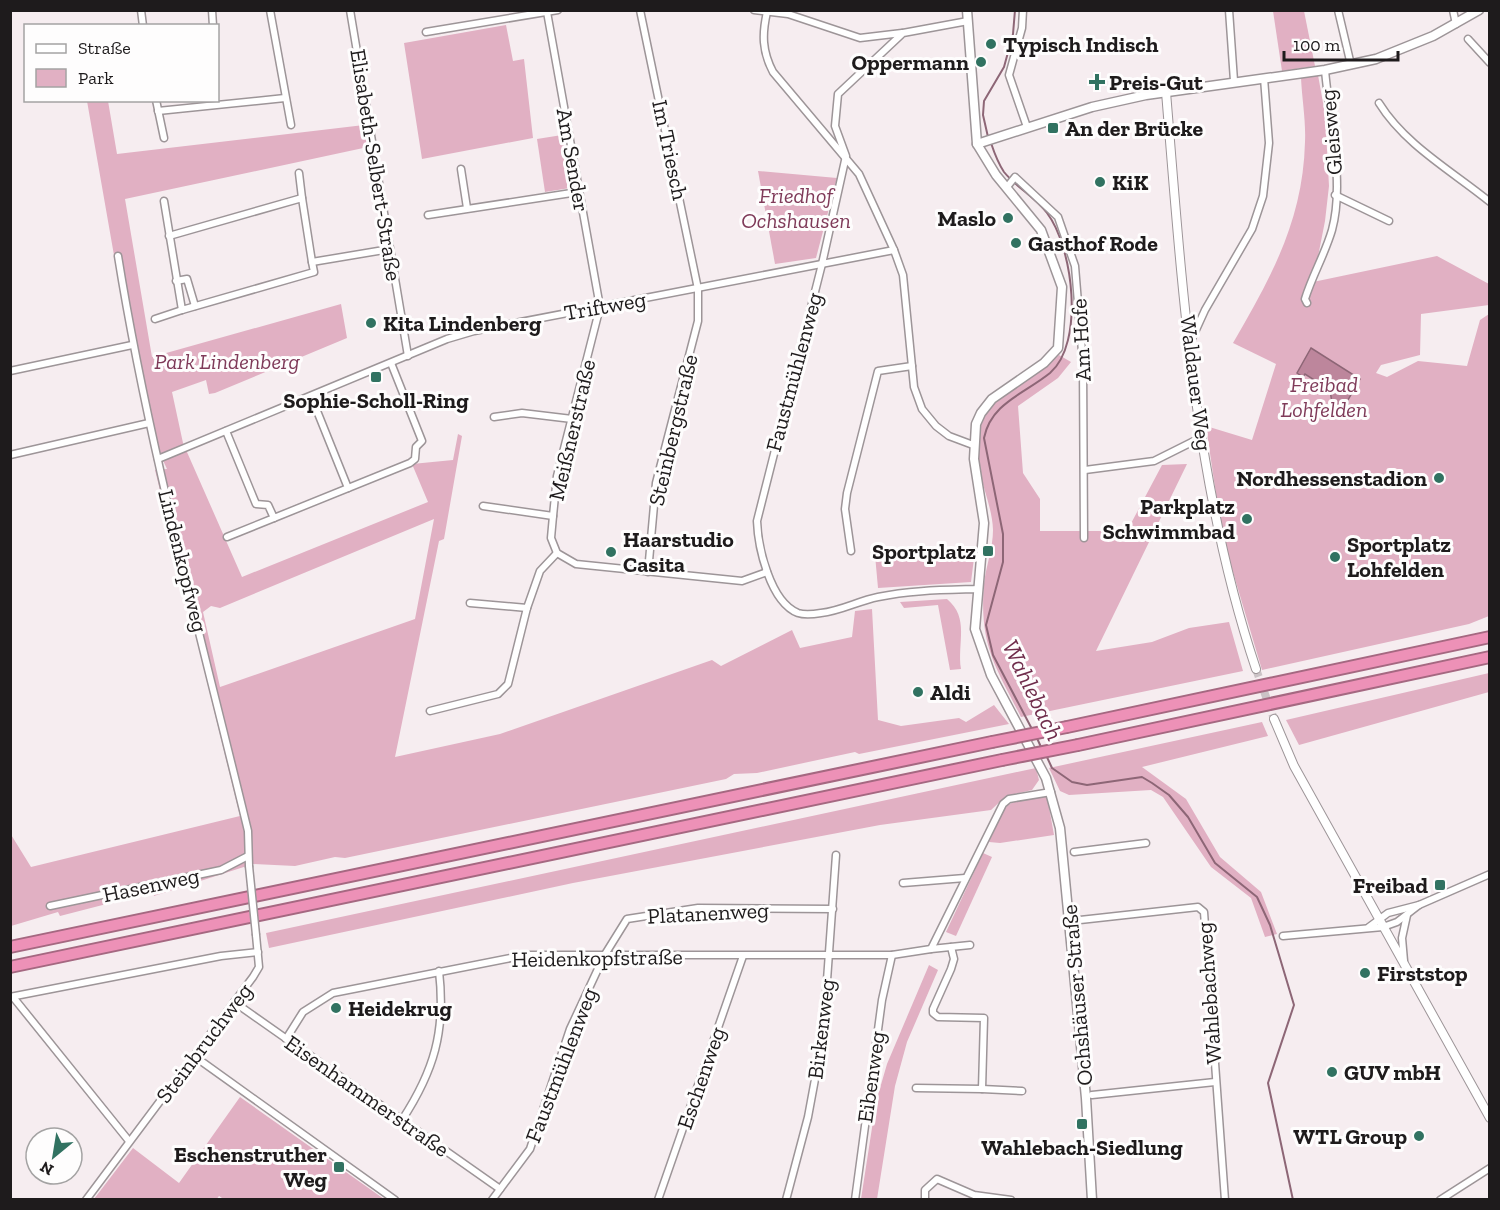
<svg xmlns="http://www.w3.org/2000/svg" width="1500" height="1210" font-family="'Zilla Slab',serif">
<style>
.green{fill:#e1b0c3;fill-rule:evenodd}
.water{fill:#bd869c;stroke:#8d6676;stroke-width:1.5}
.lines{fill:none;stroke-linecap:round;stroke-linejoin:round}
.stream{stroke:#8d6676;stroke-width:2}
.tertiary-tunnel{stroke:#cbc3c6;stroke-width:8;stroke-dasharray:8 4;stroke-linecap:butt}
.minor-casing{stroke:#9d9598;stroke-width:9}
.tertiary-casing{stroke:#9d9598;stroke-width:10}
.secondary-casing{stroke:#9d9598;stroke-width:11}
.motorway-casing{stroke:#a56881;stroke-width:14}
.minor{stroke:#fff;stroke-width:6}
.tertiary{stroke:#fff;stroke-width:8}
.secondary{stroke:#fff;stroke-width:8}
.motorway{stroke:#ed91b7;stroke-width:10}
.minor-bridge-casing{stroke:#9d9598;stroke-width:9;stroke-linecap:butt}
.motorway-bridge-casing{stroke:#a56881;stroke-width:14;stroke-linecap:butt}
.minor-bridge{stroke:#fff;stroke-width:6}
.motorway-bridge{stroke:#ed91b7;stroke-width:10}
.poi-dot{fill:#317261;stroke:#fefdfd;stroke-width:2}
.labels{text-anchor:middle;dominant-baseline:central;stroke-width:6;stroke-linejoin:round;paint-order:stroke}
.poi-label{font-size:22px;font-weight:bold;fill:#1e1b1c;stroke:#fefdfd;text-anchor:start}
.street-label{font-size:22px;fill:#1e1b1c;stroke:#fefdfd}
.park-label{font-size:22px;font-style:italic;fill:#7f3a59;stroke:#fefdfd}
.water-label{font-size:24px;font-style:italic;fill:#6f2c4b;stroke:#fefdfd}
</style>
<rect width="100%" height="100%" fill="#f6edf0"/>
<g class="green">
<path d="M1273,11H1304L1315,66L1282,71Z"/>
<path d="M506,25L513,61L524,59L533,138L422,159L404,43Z"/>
<path d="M1318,75L1325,114L1329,186L1325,221L1313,282L1437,256L1489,284V305L1421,314L1420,355L1381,365L1376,373L1387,377L1418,361L1467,366L1480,320L1489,314V616L1469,624L1262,670L1222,535L1206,426L1252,440L1276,364L1233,343C1271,277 1303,221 1305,142C1306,121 1302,99 1301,78Z"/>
<path d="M87,101H108L117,154L364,125L368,147L125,199L152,357L341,304L347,338L215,393L209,394L206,380L172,392L183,443L242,577L428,502L412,464L453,460L458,434L462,436L444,539L439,541L395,757L500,734L712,660L721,666L792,630L800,648L852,637L855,611L872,609L878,720L901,726L959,718L966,722L994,705L1009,724L859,754L855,752L757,773L734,774L726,779L345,858L335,857L295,866L253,864L154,896L153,892L60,916L58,912L11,926L10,833L31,867L240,816L155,470L167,469L160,454L136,347L121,260L115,261ZM434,519L415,619L220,687L203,612L211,606L220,608Z"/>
<path d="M562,135L570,188L545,192L537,139Z"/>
<path d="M758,171L837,178L816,258L775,264Z"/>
<path d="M1059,355L1071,362L1058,378L1018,406L1023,473L1040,499V531H1127L1162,465L1187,464L1096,651L1152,642L1189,628L1229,622L1243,671L1021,717C995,666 979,644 984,584C986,566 993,548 993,530C992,497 968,460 979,426C990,391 1035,379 1059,355Z"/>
<path d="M975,550L971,582L878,588L875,555Z"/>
<path d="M947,599C970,618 957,643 961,669L950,670L938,605L904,608L900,602Z"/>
<path d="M1489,673V692L1299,745L1286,720Z"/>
<path d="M1262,722L1268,736L1142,767L1186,799L1220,857L1261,892L1277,934L1265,937L1251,898L1211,867L1163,797L1151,790L1069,795L1060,791L1049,768Z"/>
<path d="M1036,768L1039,780L1032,790L1006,796L991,810L880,825L573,883L269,948L266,933Z"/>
<path d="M1047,796L1054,835L1000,843L989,842C1010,800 998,803 1047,796Z"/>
<path d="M983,853L992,857L956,936L946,932Z"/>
<path d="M929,965L938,970L907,1042L895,1086L877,1199H861L876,1102L887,1064Z"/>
<path d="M240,1097L384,1199L225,1200L219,1196L216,1200L94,1199L133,1148L179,1183Z"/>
</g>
<path class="water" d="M1311,348L1360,379L1348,400L1347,409L1333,410L1330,390L1305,374L1303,377L1297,373Z"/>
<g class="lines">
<g class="stream">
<path d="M988,137L983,115L984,101L1004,67L1013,34L1015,10"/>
<path d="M991,143C994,152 998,163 1004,172C1016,187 1035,197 1047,213C1073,247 1085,343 1050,373C1024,394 991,403 984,438L1003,534V562L986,625L993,655L1033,731"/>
<path d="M1036,736L1041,747"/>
<path d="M1046,755L1052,768L1072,782L1087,785L1142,777L1152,783L1169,795L1188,817L1215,863L1257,897L1270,925L1294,1005L1268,1083L1293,1200"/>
</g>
<path class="tertiary-tunnel" d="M1256,669L1274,719"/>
<defs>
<g id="minor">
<path d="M141,10L143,26"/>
<path d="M212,10L213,26"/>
<path d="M270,10L291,125"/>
<path d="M350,10L408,356"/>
<path d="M640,10L698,289V321L656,483L648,572"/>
<path d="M754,10L788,14L860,38L902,33"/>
<path d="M1023,10L1022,28L1009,75L1027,127"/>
<path d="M1229,10L1234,81"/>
<path d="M1338,10L1351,65"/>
<path d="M1453,10L1456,24"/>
<path d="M547,12L600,307L557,476L553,516L551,538L557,553L576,564L742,581L767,572"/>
<path d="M767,12C762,34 762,51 773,72L859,174L894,250L903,275L914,387L922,409L936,426L949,436L973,445"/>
<path d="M968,21L903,33L838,94L835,126L846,156L822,264L757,521C758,547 770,602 798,613C804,615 815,614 821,613C841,611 858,601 878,597C911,590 944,590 978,589"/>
<path d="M426,32L558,10"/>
<path d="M1468,39L1490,63"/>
<path d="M156,100L164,138"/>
<path d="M1379,103C1405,145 1452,171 1490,202"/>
<path d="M158,111L285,98"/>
<path d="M461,169L467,208"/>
<path d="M299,173L302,198"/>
<path d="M1007,187L1015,177L1058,217L1075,266L1083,364L1084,538"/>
<path d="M1335,195L1389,221"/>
<path d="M164,201L182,310L314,272L312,262L390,249"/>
<path d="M428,215L578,192"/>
<path d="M169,236L302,198L312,262"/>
<path d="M118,256C149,449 202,640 248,831L249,866"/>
<path d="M176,281L187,279L195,306"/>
<path d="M1307,303L1305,299C1312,276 1325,254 1332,230C1345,183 1329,118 1325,70"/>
<path d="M155,319L182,310"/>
<path d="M1190,343L1205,310L1252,229L1263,196L1269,143L1264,78"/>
<path d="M10,371L132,345"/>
<path d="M311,396L348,488"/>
<path d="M494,417L522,413L572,419"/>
<path d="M226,431L256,504L268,505L274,518L410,463L415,459L416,447L422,441L391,363"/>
<path d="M10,455L149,423"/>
<path d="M158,459L447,339L474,331L894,250"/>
<path d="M1085,470L1154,461L1202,437"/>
<path d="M483,506L553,516"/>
<path d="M227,537L274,518"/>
<path d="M851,551L845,509L847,493L878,371L912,366"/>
<path d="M470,603L527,608"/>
<path d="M430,711L498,694L508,684L527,608L540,571L557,553"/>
<path d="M1074,852L1146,843"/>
<path d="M903,883L965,878"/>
<path d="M50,906L221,870L248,856"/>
<path d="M1080,920L1198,907L1204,912L1225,1200"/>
<path d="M1369,927L1388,913L1419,905L1490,874"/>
<path d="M1283,936L1383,927L1397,922L1419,905"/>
<path d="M931,949L970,945"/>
<path d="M1404,961L1402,938L1407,915"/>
<path d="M10,997L221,956L258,952"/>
<path d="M13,997L129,1141"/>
<path d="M234,1002L500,1189"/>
<path d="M286,1039L303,1012L333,993L526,955H892L931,949L1003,804L1009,799L1051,792"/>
<path d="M194,1056L395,1200"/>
<path d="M916,1088L982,1089L984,1018L938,1017L933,1013V1009L951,969L954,959L951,947"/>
<path d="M982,1089L1022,1091"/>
<path d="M1092,1095L1215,1082"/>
<path d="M402,1120C434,1071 446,1031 439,971"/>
<path d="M86,1200L253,977L259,967L256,935"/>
<path d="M492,1200L530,1149L570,1029L604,956L627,919L698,908L833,909"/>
<path d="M658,1200L743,956"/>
<path d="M786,1200L808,1117L823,1036L836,855"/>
<path d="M855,1200L882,1000L892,955"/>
<path d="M925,1200V1190L937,1179L974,1195L1011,1200"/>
<path d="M1440,1200L1490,1168"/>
</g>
<g id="tertiary">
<path d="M1166,92C1182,285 1194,484 1256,669"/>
<path d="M1274,719L1294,766L1490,1118"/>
</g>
<g id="secondary">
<path d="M967,10L977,144L996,175L1041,230L1062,287L1058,348L1044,363L992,399L981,413L976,424L974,459L984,523L975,629L991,675L1046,778L1060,828L1086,1098L1092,1200"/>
<path d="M977,144L1092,107L1146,95L1325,70L1376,59L1433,36L1479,10"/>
</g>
<g id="motorway">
<path d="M1067,727L1490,637"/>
<path d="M1078,745L1490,657"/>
<path d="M10,947L992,742"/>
<path d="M10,967L1002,760"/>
</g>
</defs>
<use href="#minor" class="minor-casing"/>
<use href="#tertiary" class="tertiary-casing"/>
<use href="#secondary" class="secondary-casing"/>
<use href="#motorway" class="motorway-casing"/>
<use href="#minor" class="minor"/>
<use href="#tertiary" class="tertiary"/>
<use href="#secondary" class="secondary"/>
<use href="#motorway" class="motorway"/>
<defs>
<path id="minor-bridge" d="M249,866L256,935"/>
<g id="motorway-bridge">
<path d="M992,742L1067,727"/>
<path d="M1002,760L1078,745"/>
</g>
</defs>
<use href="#minor-bridge" class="minor-bridge-casing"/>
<use href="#motorway-bridge" class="motorway-bridge-casing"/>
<use href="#minor-bridge" class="minor-bridge"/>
<use href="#motorway-bridge" class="motorway-bridge"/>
</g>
<g class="poi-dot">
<circle cx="991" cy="44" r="6"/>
<circle cx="981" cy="62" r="6"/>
<path d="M1094 73h6v6h6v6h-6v6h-6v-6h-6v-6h6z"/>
<rect x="1047" y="122" width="12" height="12" rx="3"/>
<circle cx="1100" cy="182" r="6"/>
<circle cx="1008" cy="218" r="6"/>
<circle cx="1016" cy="243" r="6"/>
<circle cx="371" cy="323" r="6"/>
<rect x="370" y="371" width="12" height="12" rx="3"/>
<circle cx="1439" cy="478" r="6"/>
<circle cx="1247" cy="519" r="6"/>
<rect x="982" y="545" width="12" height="12" rx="3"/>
<circle cx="611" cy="552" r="6"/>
<circle cx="1335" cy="557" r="6"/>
<circle cx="918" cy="692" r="6"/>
<rect x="1434" y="879" width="12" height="12" rx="3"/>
<circle cx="1365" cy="973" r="6"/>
<circle cx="336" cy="1008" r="6"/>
<circle cx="1332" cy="1072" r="6"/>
<rect x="1076" y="1118" width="12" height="12" rx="3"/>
<circle cx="1419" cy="1136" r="6"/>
<rect x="333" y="1161" width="12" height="12" rx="3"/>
</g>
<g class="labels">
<g class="poi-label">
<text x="1003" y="44">Typisch Indisch</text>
<text x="969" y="62" text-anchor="end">Oppermann</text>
<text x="1109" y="82">Preis-Gut</text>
<text x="1065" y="128">An der Brücke</text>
<text x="1112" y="182">KiK</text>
<text x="996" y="218" text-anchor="end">Maslo</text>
<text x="1028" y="243">Gasthof Rode</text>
<text x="383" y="323">Kita Lindenberg</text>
<text x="376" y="400" text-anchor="middle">Sophie-Scholl-Ring</text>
<text x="1427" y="478" text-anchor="end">Nordhessenstadion</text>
<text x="1235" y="506" text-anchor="end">Parkplatz<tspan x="1235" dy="25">Schwimmbad</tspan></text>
<text x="623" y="539">Haarstudio<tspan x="623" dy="25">Casita</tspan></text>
<text x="1347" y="544">Sportplatz<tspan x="1347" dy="25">Lohfelden</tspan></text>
<text x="976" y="551" text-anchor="end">Sportplatz</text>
<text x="930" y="692">Aldi</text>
<text x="1428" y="885" text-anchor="end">Freibad</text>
<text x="1377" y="973">Firststop</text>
<text x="348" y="1008">Heidekrug</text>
<text x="1344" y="1072">GUV mbH</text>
<text x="1407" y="1136" text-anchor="end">WTL Group</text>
<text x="1082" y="1147" text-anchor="middle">Wahlebach-Siedlung</text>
<text x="327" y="1154" text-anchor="end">Eschenstruther<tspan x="327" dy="25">Weg</tspan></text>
</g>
<g class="street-label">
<text transform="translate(1331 132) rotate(-95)">Gleisweg</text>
<text transform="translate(670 150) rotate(78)">Im Triesch</text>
<text transform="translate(573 160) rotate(80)">Am Sender</text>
<text transform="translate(376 165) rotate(81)">Elisabeth-Selbert-Straße</text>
<text transform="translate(605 306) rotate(-10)">Triftweg</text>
<text transform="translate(1081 340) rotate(-93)">Am Hofe</text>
<text transform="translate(794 372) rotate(-75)">Faustmühlenweg</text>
<text transform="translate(1196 383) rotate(83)">Waldauer Weg</text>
<text transform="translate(572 430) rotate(-77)">Meißnerstraße</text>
<text transform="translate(673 430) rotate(-77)">Steinbergstraße</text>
<text transform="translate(183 561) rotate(76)">Lindenkopfweg</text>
<text transform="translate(151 885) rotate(-12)">Hasenweg</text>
<text transform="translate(708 913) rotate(-3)">Platanenweg</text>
<text transform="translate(597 958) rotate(-1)">Heidenkopfstraße</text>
<text transform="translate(1209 993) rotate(-94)">Wahlebachweg</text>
<text transform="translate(1077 995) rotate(-95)">Ochshäuser Straße</text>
<text transform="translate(821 1029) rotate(-83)">Birkenweg</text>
<text transform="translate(204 1043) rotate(-53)">Steinbruchweg</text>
<text transform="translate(561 1065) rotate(-69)">Faustmühlenweg</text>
<text transform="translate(871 1077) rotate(-82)">Eibenweg</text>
<text transform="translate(701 1078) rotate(-71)">Eschenweg</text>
<text transform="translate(367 1096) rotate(35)">Eisenhammerstraße</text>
</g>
<g class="park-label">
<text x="796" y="195">Friedhof<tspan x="796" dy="25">Ochshausen</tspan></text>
<text x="227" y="361">Park Lindenberg</text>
<text x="1324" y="384">Freibad<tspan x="1324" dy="25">Lohfelden</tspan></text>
</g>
<g class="water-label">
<text transform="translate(1033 690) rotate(64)">Wahlebach</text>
</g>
</g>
<rect width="1500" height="1210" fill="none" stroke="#1e1b1c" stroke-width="24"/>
<rect x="24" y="24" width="195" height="78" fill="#fefdfd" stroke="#a4a3a3" stroke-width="1.5"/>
<rect x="36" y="44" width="30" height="9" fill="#ffffff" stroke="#a4a3a3" stroke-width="1.5"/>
<text x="78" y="54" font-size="18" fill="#1e1b1c">Straße</text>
<rect x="36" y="69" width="30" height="18" fill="#e1b0c3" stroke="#a4a3a3" stroke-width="1.5"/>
<text x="78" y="84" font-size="18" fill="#1e1b1c">Park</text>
<g transform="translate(54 1156) rotate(210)"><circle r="28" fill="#fefdfd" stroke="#a4a3a3" stroke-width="1.5"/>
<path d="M0-4.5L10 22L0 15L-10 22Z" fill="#317261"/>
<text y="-9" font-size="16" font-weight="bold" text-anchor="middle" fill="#1e1b1c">N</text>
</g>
<path d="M1284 51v9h114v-9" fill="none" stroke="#1e1b1c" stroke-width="3"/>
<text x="1293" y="51" font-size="18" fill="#1e1b1c" stroke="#fefdfd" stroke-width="4.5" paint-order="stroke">100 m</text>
</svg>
